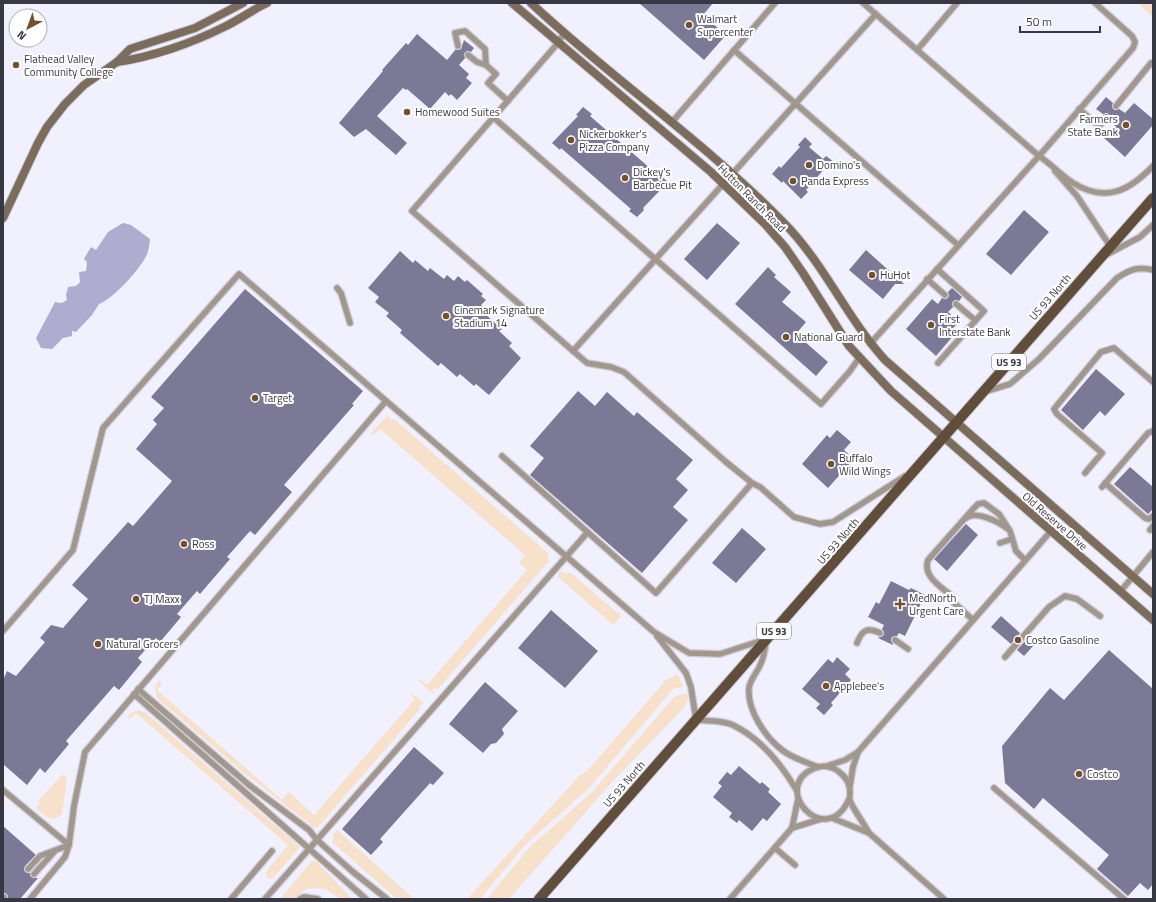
<svg xmlns="http://www.w3.org/2000/svg" width="1156" height="902" font-family="'Titillium Web',sans-serif">
<style>
.green{fill:#f7e1cb}
.water{fill:#afacd0}
.building{fill:#7c7997}
.lines{fill:none;stroke-linecap:round;stroke-linejoin:round}
.service-casing{stroke:#cccbd9;stroke-width:8}
.secondary-casing{stroke:#cccbd9;stroke-width:10}
.primary-casing{stroke:#cccbd9;stroke-width:12}
.service{stroke:#a2978c;stroke-width:5.5}
.secondary{stroke:#7b6c5c;stroke-width:8}
.primary{stroke:#604d3a;stroke-width:10}
.poi-dot{fill:#75512a;stroke:#fff;stroke-width:1.5}
.labels{text-anchor:middle;dominant-baseline:central;stroke-width:4;stroke-linejoin:round;paint-order:stroke}
.shield{fill:#fff;stroke:#74737c;stroke-width:1}
.shield-label{font-size:10px;font-weight:bold;fill:#383744}
.poi-label{font-size:11px;fill:#383744;stroke:#fff;text-anchor:start}
.street-label{font-size:11px;fill:#383744;stroke:#fff}
</style>
<rect width="100%" height="100%" fill="#f1f0fe"/>
<g class="green">
<path d="M1137,3H1153V17Z"/>
<path d="M388,415L389,419H394L548,553L549,561L438,689H433V694L419,681L421,680L427,685L527,570L519,563L525,555L380,429L373,435H371V433Z"/>
<path d="M561,571L564,573H571L621,616L613,625L557,576Z"/>
<path d="M678,674L683,687L674,688L589,788L525,845L480,899H467L579,776L588,770L666,680Z"/>
<path d="M160,680L162,684L157,690L282,800L289,792L314,815L415,699L409,692L422,701L423,704L420,705V709L318,827L315,828L244,773L159,700C154,693 154,685 160,680Z"/>
<path d="M685,693L688,694V700L683,709L614,780L509,899H487L529,848L593,791L674,697Z"/>
<path d="M138,710L146,713L299,846L297,851L272,879L266,877L267,874L265,873L288,845L136,713L130,719L127,718L131,713Z"/>
<path d="M63,774L67,779L62,814C53,824 43,815 36,808L40,803L38,801Z"/>
<path d="M337,830L412,897L410,899H397L332,842L334,837L332,835Z"/>
<path d="M312,861H316L319,864L352,899H340L326,889L317,888L306,889L294,899H280Z"/>
</g>
<path class="water" d="M123,223L131,225L150,239C149,246 149,252 145,258C139,270 112,300 99,304L92,315L76,332L72,331V336L63,338L52,349L41,348L36,338L55,302L62,303L67,300L66,295L68,287L76,286L80,282L79,272L86,271L87,262L84,259L91,247L96,250L108,232Z"/>
<g class="building">
<path d="M639,3H713L703,15L726,35L704,60Z"/>
<path d="M417,34L447,60L456,49H461L464,40L474,48L471,52H465V58L459,65L469,74L466,78L472,83L457,100L451,94L449,96L445,92L430,109L407,89L406,90L403,88L377,116L407,143L396,155L366,129L354,137L339,123L383,71L382,70L406,43L408,45Z"/>
<path d="M1106,97L1113,103L1112,106L1114,110L1119,109L1125,113L1134,103L1153,119V125L1125,157L1104,138L1115,125L1109,120V114H1103L1096,109Z"/>
<path d="M583,107L592,114L590,116L659,176L660,175L668,182L643,208L644,210L637,217L629,211L631,209L561,148L560,150L552,143L578,116L576,115Z"/>
<path d="M805,137L812,144L809,147L823,159L826,156L834,162L827,170L825,168L806,190L808,192L801,199L783,181L782,183L772,174L779,166L781,168L800,147L798,145Z"/>
<path d="M1024,210L1049,232L1011,275L986,254Z"/>
<path d="M717,223L740,243L707,280L684,259Z"/>
<path d="M866,250L895,276H901V281L904,284H895L883,299L849,270Z"/>
<path d="M400,251L413,263L415,260L428,271L430,268L444,279L447,275L454,281L458,276L465,282L467,280L483,294L481,296L486,300L481,305L486,310L484,313L502,329L499,331L512,343L509,346L521,358L489,395L476,384L474,386L460,374L457,377L441,363L438,366L400,333L402,330L386,316L389,313L375,302L379,297L368,288Z"/>
<path d="M768,267L776,275L774,277L791,292L782,302L806,322L796,334L828,362L816,376L735,304Z"/>
<path d="M952,288L962,297L959,301H953V307L948,312L959,322L953,328L955,330L952,334L954,335L936,356L906,329L932,299L938,304L942,298H948V292Z"/>
<path d="M245,289L363,391L352,404L354,405L284,485L292,492L255,535L250,531L227,557L230,559L200,594L197,591L177,614L181,617L160,642L156,638L138,658L142,662L119,690L114,686L66,741L69,744L45,773L40,768L27,785L3,764V680L7,671L16,676L45,642L40,638L51,625L63,628L88,599L72,585L128,522L133,526L172,481L136,449L157,424L153,420L164,408L151,397Z"/>
<path d="M1096,369L1125,394L1105,416L1100,411L1083,430L1061,410Z"/>
<path d="M578,391L595,406L607,392L634,416L637,412L693,460L676,479L688,490L673,507L688,520L642,573L530,475L544,458L530,446Z"/>
<path d="M837,430L851,442L844,450L854,459L828,488L802,464L827,435L830,438Z"/>
<path d="M1130,467L1153,487V509L1148,514L1114,484Z"/>
<path d="M966,524L978,535L947,571L934,559Z"/>
<path d="M742,528L766,549L736,583L712,563Z"/>
<path d="M891,581L909,590L911,588L925,595L905,636L899,633L897,636L891,638L893,645L878,638L884,635L882,629L884,625L868,617L876,602L879,604Z"/>
<path d="M551,610L598,651L565,688L518,648Z"/>
<path d="M1001,616L1020,633L1011,644L991,627Z"/>
<path d="M1027,639L1034,645L1024,656L1017,650Z"/>
<path d="M1109,650L1153,689V884L1148,890L1140,883L1128,896L1097,869L1109,855L1043,798L1034,809L1005,783L1002,746L1050,688L1064,700Z"/>
<path d="M837,657L850,669L845,674L851,680L831,703L833,705L824,715L816,708L820,704L802,689L828,659L833,663Z"/>
<path d="M485,682L518,711L502,729L504,734L496,743L491,744L483,753L449,724Z"/>
<path d="M414,747L444,773L433,785L430,783L380,839L383,842L371,855L342,829Z"/>
<path d="M739,766L760,784L762,782L770,789L768,792L781,804L767,821L763,818L752,831L739,820L737,823L729,817L732,813L713,797L722,786L718,783L727,772L731,775Z"/>
<path d="M3,826L36,855L25,866L24,870L27,873H30L31,877L38,878L20,899H8L7,894L3,893Z"/>
</g>
<g class="lines">
<defs>
<g id="service">
<path d="M863,3L1039,156L1133,48L1135,42L1132,36L1095,3"/>
<path d="M564,33L558,43L412,211L587,363L611,367L624,372L726,462L752,483L760,487L794,517L820,524L833,522L905,476"/>
<path d="M458,46L455,33L465,31L485,49L486,65L496,74L488,83L508,101"/>
<path d="M918,49L957,3"/>
<path d="M734,50L958,245"/>
<path d="M468,55L477,62L486,65"/>
<path d="M1116,106L1151,63"/>
<path d="M1079,109L1099,126L1106,117"/>
<path d="M494,118L821,404L850,371L859,358"/>
<path d="M672,122L775,3"/>
<path d="M1039,156C1051,164 1061,175 1073,183C1106,203 1129,191 1153,166"/>
<path d="M1055,171L1077,196L1110,246"/>
<path d="M1106,255L1140,237L1153,225"/>
<path d="M937,269L984,311L938,363"/>
<path d="M927,279L945,295"/>
<path d="M337,288L341,293L350,323"/>
<path d="M956,304L975,320"/>
<path d="M870,344L1039,156"/>
<path d="M573,351L876,14"/>
<path d="M984,392L1010,384L1039,359L1117,278C1129,270 1138,266 1153,270"/>
<path d="M502,456L656,593L752,483"/>
<path d="M1085,473L1102,453L1057,414L1054,409L1101,352L1114,348L1153,382"/>
<path d="M1105,483L1145,518L1149,519L1153,516"/>
<path d="M1102,487L1148,433L1153,431"/>
<path d="M966,518C976,510 999,522 1008,529"/>
<path d="M1150,530L1153,526"/>
<path d="M1000,543L1012,539"/>
<path d="M1120,592L1153,552"/>
<path d="M973,620L951,600L953,597C943,588 922,577 928,560L974,508L978,504L984,503L999,514L1010,531L1016,551L1025,560"/>
<path d="M3,631L73,550L103,428L239,274L654,632L689,653L720,654L763,640"/>
<path d="M657,636L686,673L691,687L696,720C707,721 722,720 733,725C761,739 782,765 797,791"/>
<path d="M895,640L908,649"/>
<path d="M766,642C765,649 764,657 761,663C758,672 750,679 749,688C747,710 765,737 782,750C792,758 806,762 818,767"/>
<path d="M857,643C862,630 867,627 880,633"/>
<path d="M1005,657L1049,607L1065,596L1077,599L1100,616"/>
<path d="M138,689L249,785L309,830L317,840L353,872L387,899"/>
<path d="M134,694L366,899"/>
<path d="M827,766L845,760L858,752L1051,531"/>
<path d="M850,786L853,767L858,752"/>
<path d="M994,788L1124,899"/>
<path d="M3,790L69,845L40,856L28,869"/>
<path d="M849,799C826,851 768,787 815,768C822,765 832,766 838,771C845,776 850,783 850,792C850,795 849,798 850,801C855,812 863,822 869,833"/>
<path d="M832,818L869,833L944,899"/>
<path d="M792,828L821,819"/>
<path d="M775,848L795,865"/>
<path d="M34,874L54,852"/>
<path d="M3,899L4,897"/>
<path d="M30,899L65,857L69,845L74,806L85,752L386,401"/>
<path d="M231,899L272,851"/>
<path d="M265,899L587,533"/>
<path d="M300,899L304,897L318,899"/>
<path d="M730,899L792,828L798,799"/>
</g>
<g id="secondary">
<path d="M512,3L711,172L765,224L785,247L803,273L849,346L891,391L1153,620"/>
<path d="M531,3C612,79 705,142 783,222C824,263 846,317 885,360L1153,594"/>
<path d="M117,62C152,57 192,43 224,27C239,20 252,10 267,3"/>
<path d="M3,218L38,143L47,127L65,104L84,85L117,62L130,49L195,28L243,3"/>
</g>
<path id="primary" d="M539,899L1153,198"/>
</defs>
<use href="#service" class="service-casing"/>
<use href="#secondary" class="secondary-casing"/>
<use href="#primary" class="primary-casing"/>
<use href="#service" class="service"/>
<use href="#secondary" class="secondary"/>
<use href="#primary" class="primary"/>
</g>
<g class="poi-dot">
<circle cx="689" cy="25" r="4"/>
<circle cx="16" cy="65" r="4"/>
<circle cx="407" cy="112" r="4"/>
<circle cx="1126" cy="125" r="4"/>
<circle cx="571" cy="140" r="4"/>
<circle cx="809" cy="165" r="4"/>
<circle cx="625" cy="178" r="4"/>
<circle cx="793" cy="181" r="4"/>
<circle cx="872" cy="275" r="4"/>
<circle cx="446" cy="316" r="4"/>
<circle cx="931" cy="325" r="4"/>
<circle cx="786" cy="337" r="4"/>
<circle cx="255" cy="398" r="4"/>
<circle cx="831" cy="464" r="4"/>
<circle cx="184" cy="544" r="4"/>
<circle cx="136" cy="599" r="4"/>
<path d="M898 598h4v4h4v4h-4v4h-4v-4h-4v-4h4z"/>
<circle cx="1018" cy="640" r="4"/>
<circle cx="98" cy="644" r="4"/>
<circle cx="826" cy="686" r="4"/>
<circle cx="1079" cy="774" r="4"/>
</g>
<g class="labels">
<g class="shield">
<rect x="992" y="354" width="34" height="16" rx="3"/>
<rect x="757" y="623" width="34" height="16" rx="3"/>
</g>
<g class="shield-label">
<text x="1009" y="362">US 93</text>
<text x="774" y="631">US 93</text>
</g>
<g class="poi-label">
<text x="697" y="19">Walmart<tspan x="697" dy="13">Supercenter</tspan></text>
<text x="24" y="59">Flathead Valley<tspan x="24" dy="13">Community College</tspan></text>
<text x="415" y="112">Homewood Suites</text>
<text x="1118" y="119" text-anchor="end">Farmers<tspan x="1118" dy="13">State Bank</tspan></text>
<text x="579" y="134">Nickerbokker's<tspan x="579" dy="13">Pizza Company</tspan></text>
<text x="817" y="165">Domino's</text>
<text x="633" y="172">Dickey's<tspan x="633" dy="13">Barbecue Pit</tspan></text>
<text x="801" y="181">Panda Express</text>
<text x="880" y="275">HuHot</text>
<text x="454" y="310">Cinemark Signature<tspan x="454" dy="13">Stadium 14</tspan></text>
<text x="939" y="319">First<tspan x="939" dy="13">Interstate Bank</tspan></text>
<text x="794" y="337">National Guard</text>
<text x="263" y="398">Target</text>
<text x="839" y="458">Buffalo<tspan x="839" dy="13">Wild Wings</tspan></text>
<text x="192" y="544">Ross</text>
<text x="909" y="598">MedNorth<tspan x="909" dy="13">Urgent Care</tspan></text>
<text x="144" y="599">TJ Maxx</text>
<text x="1026" y="640">Costco Gasoline</text>
<text x="106" y="644">Natural Grocers</text>
<text x="834" y="686">Applebee's</text>
<text x="1087" y="774">Costco</text>
</g>
<g class="street-label">
<text transform="translate(752 198) rotate(45)">Hutton Ranch Road</text>
<text transform="translate(1050 297) rotate(-49)">US 93 North</text>
<text transform="translate(1055 521) rotate(41)">Old Reserve Drive</text>
<text transform="translate(838 541) rotate(-49)">US 93 North</text>
<text transform="translate(624 784) rotate(-49)">US 93 North</text>
</g>
</g>
<rect width="1156" height="902" fill="none" stroke="#383744" stroke-width="8"/>
<g transform="translate(28 28) rotate(221)"><circle r="19" fill="#ffffff" stroke="#afafb4"/>
<path d="M0-3L7 15L0 10L-7 15Z" fill="#75512a"/>
<text y="-6" font-size="11" font-weight="bold" text-anchor="middle" fill="#383744">N</text>
</g>
<path d="M1020 26v6h80v-6" fill="none" stroke="#383744" stroke-width="2"/>
<text x="1026" y="26" font-size="12" fill="#383744" stroke="#ffffff" stroke-width="3" paint-order="stroke">50 m</text>
</svg>
